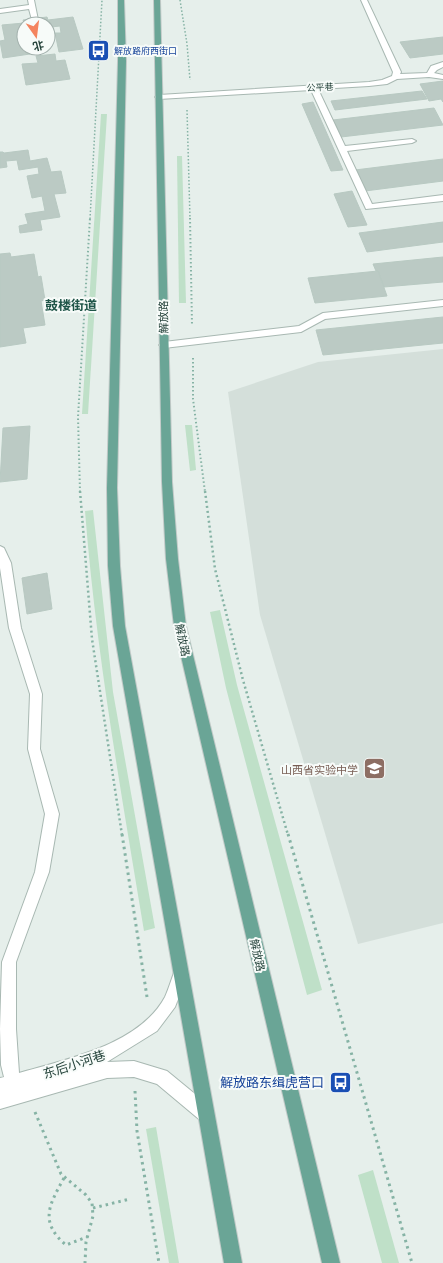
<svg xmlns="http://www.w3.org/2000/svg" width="443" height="1263" font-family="'Open Sans','Noto Sans SC',sans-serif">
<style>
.built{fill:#d4dfda}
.green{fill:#bfe0c8}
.building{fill:#bbcac4;stroke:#b8c9c2}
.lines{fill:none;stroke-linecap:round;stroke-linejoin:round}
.minor-casing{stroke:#a8b8b2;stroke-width:2}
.major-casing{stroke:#c2cac8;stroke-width:2}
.path-far3{stroke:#86b3a5;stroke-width:1.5;stroke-dasharray:1.5 2;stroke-linecap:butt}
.path-far2{stroke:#86b3a5;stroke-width:2;stroke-dasharray:1.5 2.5;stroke-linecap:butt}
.path-far1{stroke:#86b3a5;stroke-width:2.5;stroke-dasharray:2 3;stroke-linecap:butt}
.path{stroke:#86b3a5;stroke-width:3;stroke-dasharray:2.5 4;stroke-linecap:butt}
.minor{fill:#fff;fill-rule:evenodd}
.major{fill:#6aa596;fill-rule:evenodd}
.labels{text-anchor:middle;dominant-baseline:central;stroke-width:4;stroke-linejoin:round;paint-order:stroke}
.far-transit-label{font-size:9px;fill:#164399;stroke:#f7fbf9;text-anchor:start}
.far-street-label{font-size:9px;fill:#24423a;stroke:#f7fbf9}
.street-label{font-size:11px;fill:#24423a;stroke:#f7fbf9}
.education-label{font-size:11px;fill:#785e54;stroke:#f7fbf9;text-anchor:end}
.far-district-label{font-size:13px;font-weight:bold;fill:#1f5548;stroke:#f7fbf9}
.near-street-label{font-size:13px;fill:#24423a;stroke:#f7fbf9}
.near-transit-label{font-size:13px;fill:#164399;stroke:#f7fbf9;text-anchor:end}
</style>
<rect width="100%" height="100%" fill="#e6efeb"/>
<path class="built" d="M443,349V923L358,944L260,615L228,392L318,362Z"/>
<g class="green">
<path d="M101,114H107L88,414H82Z"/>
<path d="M177,156H182L186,303H179Z"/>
<path d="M185,425H192L196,470L190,471Z"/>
<path d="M93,510L113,692L155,928L144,931C121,792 96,652 85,511Z"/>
<path d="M220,610L237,685L322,990L307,995L226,688L210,612Z"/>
<path d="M156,1127L179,1263H169L146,1129Z"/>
<path d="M373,1170L399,1263H382L358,1175Z"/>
</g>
<g class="building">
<path d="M47,17L48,20L73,17L83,49L59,52L55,33H61L60,26L51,27V29L48,30V24H24V32V30L17,31L19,38L24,37V48H29L30,54L3,58L0,41L5,40L2,25L24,23L23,20Z"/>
<path d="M443,37V54L410,58L400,42Z"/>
<path d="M55,54L56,61L65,60L70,79L26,85L22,64L38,63L36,56Z"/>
<path d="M443,81V102L441,99L429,101L420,84Z"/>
<path d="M422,91L427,99L335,110L331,101Z"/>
<path d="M313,102L343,170L331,171L302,104Z"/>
<path d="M434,108L443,125L341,137L333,120Z"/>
<path d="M28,150L30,161L47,158L51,172L61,171L66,193L54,194L60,217L40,220L42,230L20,233L19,226L28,224L25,214L45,211L42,196L32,198L27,176L39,174L38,167L19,170L17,160L6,161L7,167L0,168V152H3L4,153Z"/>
<path d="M443,159V181L365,191L355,170Z"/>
<path d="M352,191L367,225L348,227L334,194Z"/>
<path d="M443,222V242L367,252L359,233Z"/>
<path d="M10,253L11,257L34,254L38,277L41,276L45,300L41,301L45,325L23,328L26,343L0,347V254Z"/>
<path d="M443,257V282L384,287L378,271H376L373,264Z"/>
<path d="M378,271L387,296L315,303L308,278Z"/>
<path d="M443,317V343L323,355L316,330Z"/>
<path d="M30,426L27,479L0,482L3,428Z"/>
<path d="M47,573L52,609L27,614L22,578Z"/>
</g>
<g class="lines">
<defs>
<g id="minor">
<path d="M28,0H34L38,20H32L29,9L0,13V9L29,5Z"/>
<path d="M361,0H367L401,72L400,74L427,73L431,66L443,62V67L437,70L434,73L443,75V79L429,77L397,79L387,84L369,86L318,89L345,146L412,139L416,141L412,143L347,151L372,204L443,195V201L366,209L311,90L159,99L155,97L159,95L369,82L382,80L392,76L393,72Z"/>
<path d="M443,300V306L325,319L301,332L164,348L159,345L164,342L299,326L323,313Z"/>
<path d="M0,546L4,548L11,563L21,628L42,694L40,749L59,814L49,872L16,962V1029L19,1073C67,1059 139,1045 165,997C169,988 172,977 176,968L181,966L186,968L188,973L175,1007L157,1031L107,1062L134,1061L167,1071L212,1108L214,1114L212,1120L206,1122L200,1120L157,1084L134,1077L107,1078L0,1109V1078L4,1077L1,1065L0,1029L2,962L35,872L45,814L28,749L30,694L9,628L0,568Z"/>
</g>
<g id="major">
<path d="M118,0H124L126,61L117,488L120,566L125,626L242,1263H224L113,626L108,566L107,488L118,61Z"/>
<path d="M154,0H160L172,482L178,559L186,626L340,1263H322L174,626L166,559L162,482Z"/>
</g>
</defs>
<use href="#minor" class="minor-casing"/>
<use href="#major" class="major-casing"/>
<g class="path-far3">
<path d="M180,0L187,44L190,80"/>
<path d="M187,110L190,219"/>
<path d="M90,219L102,0"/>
</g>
<g class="path-far2">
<path d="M190,218L192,325"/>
<path d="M193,358V399L205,492"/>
<path d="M80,492L78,417L90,218"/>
</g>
<g class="path-far1">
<path d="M80,491L92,639L122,835"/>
<path d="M205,491L215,569L243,680L288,835"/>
</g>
<g class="path">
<path d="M122,834L147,997"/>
<path d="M288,834L412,1263"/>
<path d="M135,1091L137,1131L159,1263"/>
<path d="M35,1112L61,1174L86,1195L92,1203L93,1216L86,1242L85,1263"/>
<path d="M64,1178C49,1205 39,1222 66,1245L87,1237"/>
<path d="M93,1208L130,1199"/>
</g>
<use href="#minor" class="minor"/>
<use href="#major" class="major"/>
</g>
<defs>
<symbol id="bus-square" viewBox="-11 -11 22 22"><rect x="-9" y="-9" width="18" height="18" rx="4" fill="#1a4fb4" stroke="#f7fbf9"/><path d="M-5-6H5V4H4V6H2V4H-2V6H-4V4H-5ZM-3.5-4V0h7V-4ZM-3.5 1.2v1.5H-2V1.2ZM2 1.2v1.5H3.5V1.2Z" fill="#fff"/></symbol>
<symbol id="school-square" viewBox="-11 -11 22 22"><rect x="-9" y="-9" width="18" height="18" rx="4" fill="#8d6e63" stroke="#f7fbf9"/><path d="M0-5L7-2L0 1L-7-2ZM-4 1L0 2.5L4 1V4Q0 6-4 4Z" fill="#fff"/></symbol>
</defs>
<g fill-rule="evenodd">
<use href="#bus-square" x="86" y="38" width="25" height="25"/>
<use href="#school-square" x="362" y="756" width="25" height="25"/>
<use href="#bus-square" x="328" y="1070" width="25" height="25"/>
</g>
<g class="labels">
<g class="far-transit-label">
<text x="114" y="50">解放路府西街口</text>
</g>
<g class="far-street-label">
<text transform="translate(320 87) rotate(-3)">公平巷</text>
</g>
<g class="street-label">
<text transform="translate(163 317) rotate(-91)">解放路</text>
<text transform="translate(183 640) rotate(78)">解放路</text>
<text transform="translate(258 955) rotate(77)">解放路</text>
</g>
<g class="education-label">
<text x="358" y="769">山西省实验中学</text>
</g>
<g class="far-district-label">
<text x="71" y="305">鼓楼街道</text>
</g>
<g class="near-street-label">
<text transform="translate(74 1064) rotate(-18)">东后小河巷</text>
</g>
<g class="near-transit-label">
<text x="324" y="1082">解放路东缉虎营口</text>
</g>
</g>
<g transform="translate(36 36) rotate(166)"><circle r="19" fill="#f7fbf9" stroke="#a3b1ad"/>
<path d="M0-3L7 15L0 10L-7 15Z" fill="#f4845f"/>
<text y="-6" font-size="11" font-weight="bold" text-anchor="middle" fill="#24423a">北</text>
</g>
</svg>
